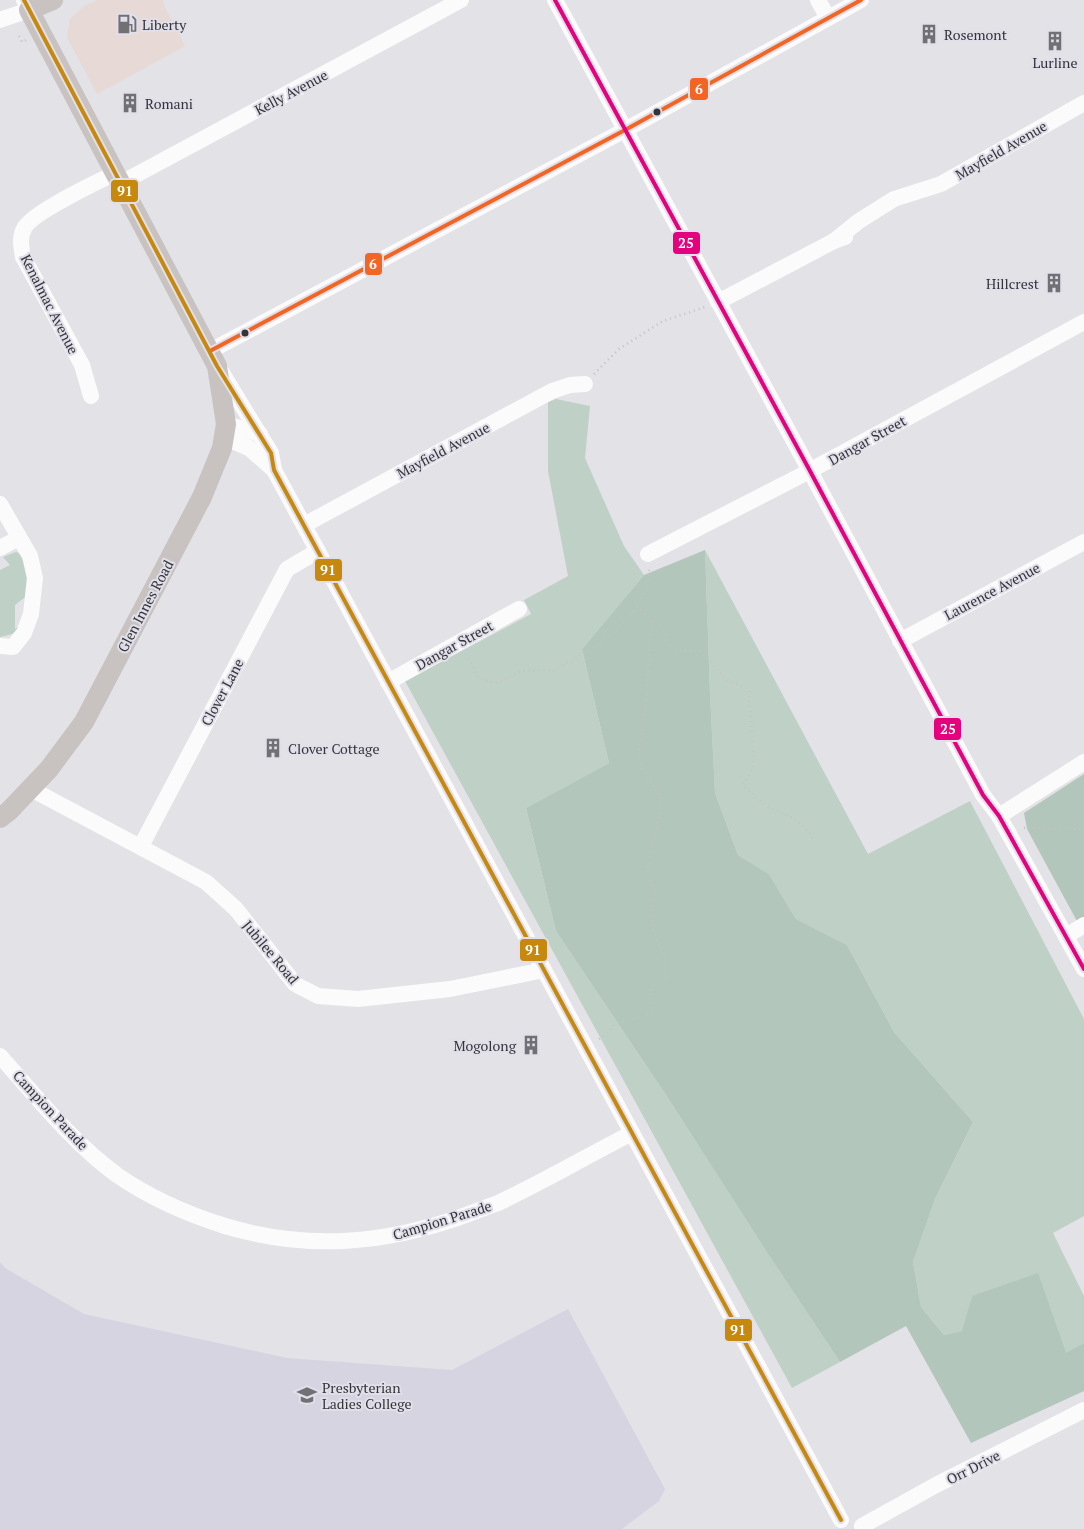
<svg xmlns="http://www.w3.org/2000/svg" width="1084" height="1529" font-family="'PT Serif',serif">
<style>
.commercial{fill:#e6d9d6}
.built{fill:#d6d4e1}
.green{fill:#bfd1c7}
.forest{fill:#b2c6bc}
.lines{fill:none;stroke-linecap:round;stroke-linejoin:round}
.path{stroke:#c3c3c5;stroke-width:2.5;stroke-dasharray:1 4;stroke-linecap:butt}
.minor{stroke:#fbfbfb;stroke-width:16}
.major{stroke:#c8c3c0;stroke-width:20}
.bus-1-casing{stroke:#e1dfea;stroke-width:8}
.bus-2-casing{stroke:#e1dfea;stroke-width:8}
.bus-3-casing{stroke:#e1dfea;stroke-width:8}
.bus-1{stroke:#f26522;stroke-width:4}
.bus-2{stroke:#c6890e;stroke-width:4}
.bus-3{stroke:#e5007d;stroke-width:4}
.bus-dot{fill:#343337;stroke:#e1dfea;stroke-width:2}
.labels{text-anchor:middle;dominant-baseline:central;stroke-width:4;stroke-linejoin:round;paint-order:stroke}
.poi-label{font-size:14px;fill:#343337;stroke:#e1dfea;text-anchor:start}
.street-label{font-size:14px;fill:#343337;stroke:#e1dfea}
.line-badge{stroke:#e1dfea;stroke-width:2}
.badge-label{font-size:14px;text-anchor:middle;font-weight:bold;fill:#fff}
</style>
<rect width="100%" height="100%" fill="#e2e2e7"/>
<path class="commercial" d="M97,0H163L164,6L185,46L97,94L67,37L70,19L83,7Z"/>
<path class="built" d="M0,1262L5,1268L84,1314L287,1358L452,1370L568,1309L665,1489L659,1501L622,1529H0Z"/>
<g class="green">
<path d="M556,399L590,406L585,458L624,546L644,575L582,649L609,763L526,808L556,931L666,1095L768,1254L840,1362L792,1388L405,681L531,614L524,600L568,576L548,471V402Z"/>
<path d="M705,550L868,854L970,801L1084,1019V1216L1053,1233L1084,1296V1343L1067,1354L972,1296L963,1331L944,1335L921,1307L913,1262L935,1199L973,1122L894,1032L847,945L796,919L769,874L738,855L715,793L710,694Z"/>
<path d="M16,552L24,555L28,568V595L15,605V629L25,623L23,627L12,634L0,637V570L10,565L3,557Z"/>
</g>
<g class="forest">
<path d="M705,550L710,694L715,793L738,855L769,874L796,919L847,945L894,1032L973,1122L935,1199L913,1262L921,1307L944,1335L962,1331L972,1296L1038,1273L1066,1353L1084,1343V1391L971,1443L906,1326L840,1362L768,1254L666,1095L556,931L526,808L609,763L582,649L644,575Z"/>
<path d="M1084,774V934L1027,829L1024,813Z"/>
</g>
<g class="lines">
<g class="path">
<path d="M19,36L22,42L26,40"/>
<path d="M594,374L619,349L663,321L705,307"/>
<path d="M637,607L664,631L668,646L678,651L699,650L726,679L749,690L754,765L743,786C750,791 756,797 762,802C783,816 798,815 814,839"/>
<path d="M466,654L478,677L495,683L522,671L554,670L590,651L629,618L637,607L649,584V568"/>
<path d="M1024,828L1084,829"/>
<path d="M599,1039L604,1036L615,1025L651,1013L654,1009L648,995L654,984L667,976L665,957L654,933L652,912L654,894L647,868L660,813L661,797L646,776L638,755L647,698L649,648L652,620"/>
</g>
<g class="minor">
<path d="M555,0L810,471L983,795L999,816L1084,969"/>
<path d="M818,0L828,18"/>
<path d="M0,20L29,10L24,0"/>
<path d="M121,183L461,0"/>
<path d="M834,241L859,221L894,199L941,184L1084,103"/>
<path d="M718,302L834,241L845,237"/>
<path d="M210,351L625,130L861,0"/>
<path d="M219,368L271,453L274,470L841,1520"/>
<path d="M91,396L82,365L23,257C21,246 19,236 25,227C35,211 96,183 115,173"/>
<path d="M226,424L260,434"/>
<path d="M225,438L249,448L274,470"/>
<path d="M0,504L30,556L35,578L31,614L24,633L13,647L0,646"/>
<path d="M304,525L552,391L570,385L585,384"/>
<path d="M0,548L19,538"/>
<path d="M648,554L800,476L1084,322"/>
<path d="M900,641L1084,542"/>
<path d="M388,682L519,609"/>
<path d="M31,789L206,882L236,909L295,984L318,996L358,999L450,989L544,970"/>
<path d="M999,816L1084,762"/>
<path d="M141,846L287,569L318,551"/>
<path d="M1066,936L1084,925"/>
<path d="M0,1056C37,1097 72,1142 117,1175C150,1198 187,1214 225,1226C308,1251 386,1244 466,1215C476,1211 487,1207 498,1203C543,1182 587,1156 632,1133"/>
<path d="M862,1526L936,1485L1084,1410"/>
</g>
<path class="major" d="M0,818L9,811L49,769L84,722L202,497L222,448L226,424L217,366L29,10L53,0"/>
<defs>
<path id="bus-1" d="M210,351L625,130L861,0"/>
<path id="bus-2" d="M24,0L217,366L271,453L274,470L841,1520"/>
<path id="bus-3" d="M555,0L810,471L983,795L999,816L1084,969"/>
</defs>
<use href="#bus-1" class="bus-1-casing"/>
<use href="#bus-2" class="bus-2-casing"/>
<use href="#bus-3" class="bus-3-casing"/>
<use href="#bus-1" class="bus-1"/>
<use href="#bus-2" class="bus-2"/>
<use href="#bus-3" class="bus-3"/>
</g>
<defs>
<symbol id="fuel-bare" viewBox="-9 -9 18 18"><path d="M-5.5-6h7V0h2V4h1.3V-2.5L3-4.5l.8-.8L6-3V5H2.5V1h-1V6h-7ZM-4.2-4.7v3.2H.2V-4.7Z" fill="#717075" stroke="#e1dfea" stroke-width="2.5" paint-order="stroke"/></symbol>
<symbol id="building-bare" viewBox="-9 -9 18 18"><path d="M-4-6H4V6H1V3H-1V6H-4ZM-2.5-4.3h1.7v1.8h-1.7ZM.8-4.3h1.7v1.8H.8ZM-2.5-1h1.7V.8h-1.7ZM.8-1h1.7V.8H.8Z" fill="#717075" stroke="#e1dfea" stroke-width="2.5" paint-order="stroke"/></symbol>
<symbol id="school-bare" viewBox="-9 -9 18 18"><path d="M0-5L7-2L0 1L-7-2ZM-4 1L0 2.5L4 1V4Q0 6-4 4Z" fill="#717075" stroke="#e1dfea" stroke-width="2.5" paint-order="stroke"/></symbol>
</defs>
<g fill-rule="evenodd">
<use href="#fuel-bare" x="113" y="10" width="28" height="28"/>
<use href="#building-bare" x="915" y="20" width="28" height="28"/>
<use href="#building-bare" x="1041" y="27" width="28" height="28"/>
<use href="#building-bare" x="116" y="89" width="28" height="28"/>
<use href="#building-bare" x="1040" y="269" width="28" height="28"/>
<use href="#building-bare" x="259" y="734" width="28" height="28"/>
<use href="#building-bare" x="517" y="1031" width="28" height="28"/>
<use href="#school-bare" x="293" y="1381" width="28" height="28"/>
</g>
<g class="bus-dot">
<circle cx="657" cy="112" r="4.5"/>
<circle cx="245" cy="333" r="4.5"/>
</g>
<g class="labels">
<g class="poi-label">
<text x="142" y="24">Liberty</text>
<text x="944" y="34">Rosemont</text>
<text x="1055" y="62" text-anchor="middle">Lurline</text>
<text x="145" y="103">Romani</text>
<text x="1039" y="283" text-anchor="end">Hillcrest</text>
<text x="288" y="748">Clover Cottage</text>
<text x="516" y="1045" text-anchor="end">Mogolong</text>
<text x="322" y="1387">Presbyterian<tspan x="322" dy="16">Ladies College</tspan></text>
</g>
<g class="street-label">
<text transform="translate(291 92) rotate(-28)">Kelly Avenue</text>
<text transform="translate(1001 150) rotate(-30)">Mayfield Avenue</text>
<text transform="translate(50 304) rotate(63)">Kenalmac Avenue</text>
<text transform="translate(867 440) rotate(-29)">Dangar Street</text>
<text transform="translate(443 450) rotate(-28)">Mayfield Avenue</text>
<text transform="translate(992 591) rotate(-28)">Laurence Avenue</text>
<text transform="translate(145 606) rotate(-62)">Glen Innes Road</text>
<text transform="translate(454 645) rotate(-29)">Dangar Street</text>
<text transform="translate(222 692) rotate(-62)">Clover Lane</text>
<text transform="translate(271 952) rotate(50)">Jubilee Road</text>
<text transform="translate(51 1110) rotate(47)">Campion Parade</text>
<text transform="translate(442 1220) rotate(-17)">Campion Parade</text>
<text transform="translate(973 1467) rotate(-27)">Orr Drive</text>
</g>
</g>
<g class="line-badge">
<rect x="689" y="77" width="20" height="24" rx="5" fill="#f26522"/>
<rect x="110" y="179" width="29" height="24" rx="5" fill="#c6890e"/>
<rect x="672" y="231" width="29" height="24" rx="5" fill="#e5007d"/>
<rect x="364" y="252" width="19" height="24" rx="5" fill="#f26522"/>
<rect x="314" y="558" width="29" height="24" rx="5" fill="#c6890e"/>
<rect x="933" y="717" width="29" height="24" rx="5" fill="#e5007d"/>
<rect x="519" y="938" width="29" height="24" rx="5" fill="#c6890e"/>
<rect x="724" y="1318" width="29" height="24" rx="5" fill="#c6890e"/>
</g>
<g class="badge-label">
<text x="699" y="94">6</text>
<text x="125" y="196">91</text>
<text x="686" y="248">25</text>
<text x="373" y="269">6</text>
<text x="328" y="575">91</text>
<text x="948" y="734">25</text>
<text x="533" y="955">91</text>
<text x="738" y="1335">91</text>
</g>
</svg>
